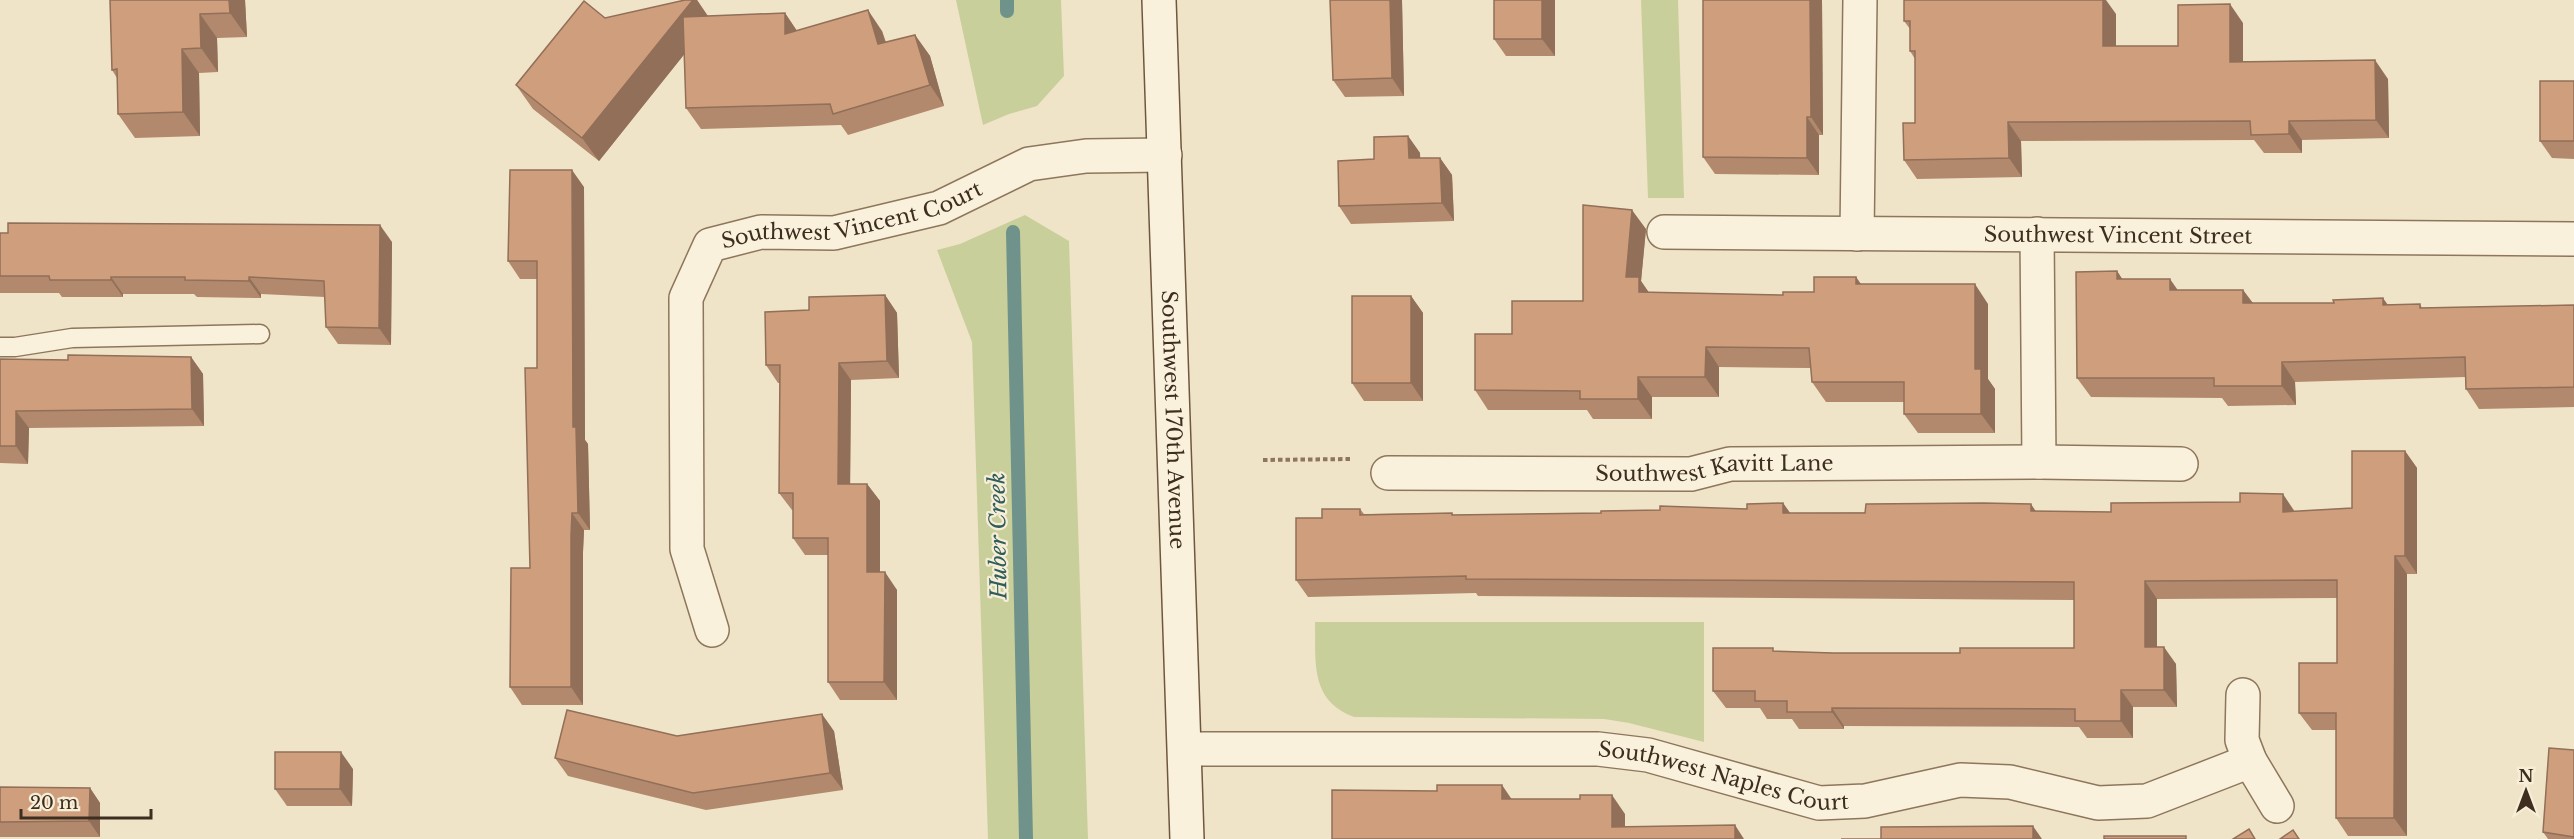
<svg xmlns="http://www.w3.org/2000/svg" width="2574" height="839" font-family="'Libre Baskerville',serif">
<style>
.green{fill:#c9cf9b}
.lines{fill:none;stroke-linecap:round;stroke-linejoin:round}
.stream{stroke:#6f938a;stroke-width:14}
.service-casing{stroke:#8d765c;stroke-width:21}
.minor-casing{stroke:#8d765c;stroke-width:36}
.secondary-casing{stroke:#6f573f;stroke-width:36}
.path{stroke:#8d765c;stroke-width:4;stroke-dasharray:4.5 3;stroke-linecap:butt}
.service{stroke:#faf1dc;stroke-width:18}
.minor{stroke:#faf1dc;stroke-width:33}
.secondary{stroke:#faf1dc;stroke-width:33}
.wall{fill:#b2896c}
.shaded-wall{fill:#916f58}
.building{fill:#cf9f7d;stroke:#916f58;stroke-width:1.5}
.labels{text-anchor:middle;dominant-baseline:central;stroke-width:4.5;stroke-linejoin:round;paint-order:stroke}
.street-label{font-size:21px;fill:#3d2e20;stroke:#f7eed8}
.water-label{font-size:22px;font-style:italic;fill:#2f5d5a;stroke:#f7eed8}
</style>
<rect width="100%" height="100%" fill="#f0e4c8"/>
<g class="green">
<path d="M956,0H1061L1064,76L1037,106L1009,114L983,125Z"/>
<path d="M1641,0H1678L1684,198H1648Z"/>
<path d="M1025,215L1069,241L1088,839H988L972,342L937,250L960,244Z"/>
<path d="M1315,622H1704V742L1629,723L1604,719L1354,717C1309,700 1316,661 1315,622Z"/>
</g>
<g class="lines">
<g class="stream">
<path d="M1007,0V11"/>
<path d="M1013,232L1026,839"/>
</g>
<defs>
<path id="service" d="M0,347H15L72,338L260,334"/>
<g id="minor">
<path id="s1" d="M1664,232L2574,239"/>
<path d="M1857,234L1860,0"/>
<path d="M2037,234L2039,462"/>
<path id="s2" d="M1388,473L1691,474L1730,464L2039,462L2181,464"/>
<path id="s3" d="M712,630L687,549L686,298L710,245L761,232L834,233L939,208L1029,164L1086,156L1165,155"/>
<path d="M2243,695L2242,740L2250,761L2277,806"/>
<path id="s4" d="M1185,749H1598L1648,755L1819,803L1865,801L1960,780L2010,782L2098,803L2147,801L2250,761"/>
</g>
<g id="secondary">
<path id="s5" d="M1159,0L1187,839"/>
</g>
</defs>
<use href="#service" class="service-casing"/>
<use href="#minor" class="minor-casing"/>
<use href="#secondary" class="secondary-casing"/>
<path class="path" d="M1263,460L1352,459"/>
<use href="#service" class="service"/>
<use href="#minor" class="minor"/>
<use href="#secondary" class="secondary"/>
</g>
<g class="wall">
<path d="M110,0H245L247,37L217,38L218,72L199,73L200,136L135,138L118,114L117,78L112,70Z"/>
<path d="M685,0H697L708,16L785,13L797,31H882L886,42L915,35L930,56L944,106L848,135L841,125L701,129L686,108L684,54L599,161L533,109L516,85L605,18Z"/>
<path d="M1402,0L1404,96L1345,97L1333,80Z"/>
<path d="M1555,0V56H1506L1494,39Z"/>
<path d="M1703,0H1822L1823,135H1819V175L1715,174L1703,157Z"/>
<path d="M2116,14V46H2178L2243,23V62L2388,79L2389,138L2302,140V153H2264L2254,140L2021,141L2022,177L1917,179L1904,160L1915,123V59L1910,51V29L1904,21Z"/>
<path d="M2574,81V159L2552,158L2540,141Z"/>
<path d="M1408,136L1420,153V158H1440L1452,175L1454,221L1351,224L1339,206L1374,159Z"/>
<path d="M584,187L585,440L588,444L590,530H584L583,552V705H522L510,687L530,568L537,368V279H520L508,261Z"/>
<path d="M1646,229L1641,281L1649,293L1783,295L1814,292L1856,277L1861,284L1988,304V379L1995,389V433H1918L1904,414V402H1826L1812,382L1811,368L1719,367V397H1652V419H1593L1587,410H1488L1475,390L1512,334L1583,301Z"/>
<path d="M0,233L392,242L391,345L338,344L326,327L325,297L261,294V298L197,297L194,294H123V297H62L59,293H0Z"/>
<path d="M2117,271L2122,279L2178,290H2243L2253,303L2388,305L2420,304L2422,308L2574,305V407L2479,409L2466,389V377L2295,382L2296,405L2228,406L2222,398L2091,397L2077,378Z"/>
<path d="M885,295L897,313L899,378L851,380L850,484H867L880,501V572L897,590V700H840L828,682V555H805L793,538V510H792L779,493L780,383H778L766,365L809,310Z"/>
<path d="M1411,296L1423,313V401H1364L1352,383Z"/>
<path d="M191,357L203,374L204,426L29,428L28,464L0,463V359L68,360Z"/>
<path d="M2405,451L2417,468V574H2407V836H2348L2336,818V730H2312L2299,713L2337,663V598L2157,599V647L2176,664L2177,707H2133V738H2087L2079,727L1844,726V729H1799L1792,719H1767L1760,708H1726L1713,691L1775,651L1833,653H1960L2074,648V600L1478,596L1476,593L1308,597L1296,580L1322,518L1360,509L1364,514L1452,513L1454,515L1601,513L1747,509L1783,503L1790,513L2036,511L2111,512H2295L2352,508Z"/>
<path d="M834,731L843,790L706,810L568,776L555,758L677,736Z"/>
<path d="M2574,750V839H2548L2543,832Z"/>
<path d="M353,769L352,806H287L275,789Z"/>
<path d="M0,787L90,788L100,803V837H0Z"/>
</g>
<g class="shaded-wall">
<path d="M229,0H245L247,37L230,13Z"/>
<path d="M693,0H697L711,21L599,161L582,138Z"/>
<path d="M1390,0H1402L1404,96L1392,78Z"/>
<path d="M1542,0H1555V56L1542,39Z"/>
<path d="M1810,0H1822L1823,135L1811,117Z"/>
<path d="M2103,0H2106L2116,14V65L2103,46Z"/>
<path d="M2230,4L2243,23V81L2230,62Z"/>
<path d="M868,10L882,31L892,65L878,44Z"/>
<path d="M785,13L799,34H785Z"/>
<path d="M200,14L217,38L218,72L201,48Z"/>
<path d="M915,35L930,56L944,106L930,85Z"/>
<path d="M182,49L199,73L200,136L183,112Z"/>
<path d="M2375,60L2388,79L2389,138L2376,120Z"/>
<path d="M1807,117L1819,135V175L1807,158Z"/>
<path d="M2289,121L2302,140V153L2289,134Z"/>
<path d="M2008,122L2021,141L2022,177L2009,158Z"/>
<path d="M1408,136L1420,153L1421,176L1409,158Z"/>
<path d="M1440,158L1452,175L1454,221L1442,203Z"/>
<path d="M572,170L584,187L585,440L588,444L590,530L578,513L573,427Z"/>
<path d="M1632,210L1646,229L1641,281L1652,297V312L1626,277Z"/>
<path d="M380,225L392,242L391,345L379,328Z"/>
<path d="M2117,271L2130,291L2117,279Z"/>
<path d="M111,277L123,294V297L111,280Z"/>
<path d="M249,277L261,294V298L249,281Z"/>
<path d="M1856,277L1869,297L1856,284Z"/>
<path d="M2170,279L2184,299L2170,290Z"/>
<path d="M1975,284L1988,304V379L1995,389V433L1981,414L1975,369Z"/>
<path d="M2243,290L2257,309L2243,303Z"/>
<path d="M885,295L897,313L899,378L887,361Z"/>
<path d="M1411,296L1423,313V401L1411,383Z"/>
<path d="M2383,298L2397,318L2383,305Z"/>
<path d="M1706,347L1719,367V397L1705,377Z"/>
<path d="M191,357L203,374L204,426L192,409Z"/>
<path d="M2282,362L2295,382L2296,405L2282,386Z"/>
<path d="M839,363L851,380L850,501L838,484Z"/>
<path d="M1638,377L1652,397V419L1638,399Z"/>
<path d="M16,411L29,428L28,464L16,446Z"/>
<path d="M2405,451L2417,468V574L2405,556Z"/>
<path d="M867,484L880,501V590L867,572Z"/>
<path d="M2283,494L2295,512H2283Z"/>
<path d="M1783,503L1795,520L1783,513Z"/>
<path d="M2031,504L2043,522L2031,511Z"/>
<path d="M572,513L584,530L583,552V705L571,687V535Z"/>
<path d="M2395,556L2407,574V836L2394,818Z"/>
<path d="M885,572L897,590V700L884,682Z"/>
<path d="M2145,581L2157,599V664L2145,647Z"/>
<path d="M2164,647L2176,664L2177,707L2164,690Z"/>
<path d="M2121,690L2133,707V738L2121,721Z"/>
<path d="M1832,708L1844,726V729L1832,712Z"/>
<path d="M822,714L834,731L843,790L830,773Z"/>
<path d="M341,752L353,769L352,806L340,789Z"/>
<path d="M1502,785L1515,804L1502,799Z"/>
<path d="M90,788L100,803V837L89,821Z"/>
<path d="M1612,795L1625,814V839L1612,827Z"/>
<path d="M1735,825L1744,839H1735Z"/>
<path d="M2033,826L2042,839H2033Z"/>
</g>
<g class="building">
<path d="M110,0H229L230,13L200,14L201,48L182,49L183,112L118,114L117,69L112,70Z"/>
<path d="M685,0H693L582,138L516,85L584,1L605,18Z"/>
<path d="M1330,0H1390L1392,78L1333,80Z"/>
<rect x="1494" y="0" width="48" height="39"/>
<path d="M1703,0H1810L1811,117H1807V158L1703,157Z"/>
<path d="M1904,0H2103V46H2178V5L2230,4V62L2375,60L2376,120L2289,121V134L2251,135L2250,121L2008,122L2009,158L1904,160L1903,123H1915V51H1910V21H1904Z"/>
<path d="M868,10L878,44L915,35L930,85L833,114L830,104L686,108L683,17L785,13V34Z"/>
<rect x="2540" y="81" width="34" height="60"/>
<path d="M1408,136L1409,158H1440L1442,203L1339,206L1338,161L1374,159V137Z"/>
<path d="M510,170H572L573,427H576L578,513H572L571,535V687H510L511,568H530L525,368H537V261H508Z"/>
<path d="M1583,205L1632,210L1626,277H1639V292L1783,295V292H1814V277H1856V284H1975V369H1981V414H1904V382H1812L1809,348L1706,347L1705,377H1638V399H1580V391L1475,390V334H1512V301H1583Z"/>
<path d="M8,223L380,225L379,328L326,327L324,281L249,277V281L185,280V277H111V280H50L49,276H0V233H8Z"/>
<path d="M2117,271V279H2170V290H2243V303H2334L2333,300L2383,298V305L2420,304V308L2574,305V387L2466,389L2465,357L2282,362V386H2214V378H2077L2076,272Z"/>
<path d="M885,295L887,361L839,363L838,484H867V572H885L884,682H828V538H793V493H779L780,365H766L765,312L809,310V297Z"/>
<rect x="1352" y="296" width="59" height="87"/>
<path d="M68,355L191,357L192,409L16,411V446H0V359L68,360Z"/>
<path d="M2352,451H2405V556H2395L2394,818H2336V713H2299V663H2337V580L2145,581V647H2164V690H2121V721H2075V709L1832,708V712H1787V701H1755V691H1713V648H1773V651L1833,653H1960V648H2074V582L1466,579V576L1296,580V518H1322V509H1360V515L1452,513V515L1601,513V511L1660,510V506L1747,509V504L1783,503V513H1865L1866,504L1983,503L2031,504V511L2111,512V503L2240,502V493L2283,494V512L2352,508Z"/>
<path d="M567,710L677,736L822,714L830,773L693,793L555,758Z"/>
<path d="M2549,748L2574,750V837L2543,832Z"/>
<path d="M275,752H341L340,789H275Z"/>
<path d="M1437,785H1502V799H1580V795H1612V827L1735,825V839H1332V790L1437,791Z"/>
<path d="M0,787L90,788L89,821L0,822Z"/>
<path d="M2033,826V839H1841H1881V827Z"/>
<path d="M2249,829L2255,839H2233Z"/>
<path d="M2293,830L2299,839H2280Z"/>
<rect x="2104" y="836" width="82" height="3"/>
</g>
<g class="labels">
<g class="street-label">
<text stroke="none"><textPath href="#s3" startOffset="540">Southwest Vincent Court</textPath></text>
<text stroke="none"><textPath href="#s1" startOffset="454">Southwest Vincent Street</textPath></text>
<text stroke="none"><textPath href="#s5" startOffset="420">Southwest 170th Avenue</textPath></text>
<text stroke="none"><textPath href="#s2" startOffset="327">Southwest Kavitt Lane</textPath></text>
<text stroke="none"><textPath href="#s4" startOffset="542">Southwest Naples Court</textPath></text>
</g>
<g class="water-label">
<text transform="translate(998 536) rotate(-91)">Huber Creek</text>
</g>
</g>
<g transform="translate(2526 791)" stroke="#f7eed8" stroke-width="4.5" paint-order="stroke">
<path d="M0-4.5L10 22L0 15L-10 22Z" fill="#3d2e20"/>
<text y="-9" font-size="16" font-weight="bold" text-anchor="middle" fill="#3d2e20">N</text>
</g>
<path d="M21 809v9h130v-9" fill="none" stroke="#3d2e20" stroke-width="3"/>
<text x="30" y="809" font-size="18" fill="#3d2e20" stroke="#f7eed8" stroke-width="4.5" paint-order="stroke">20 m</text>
</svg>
